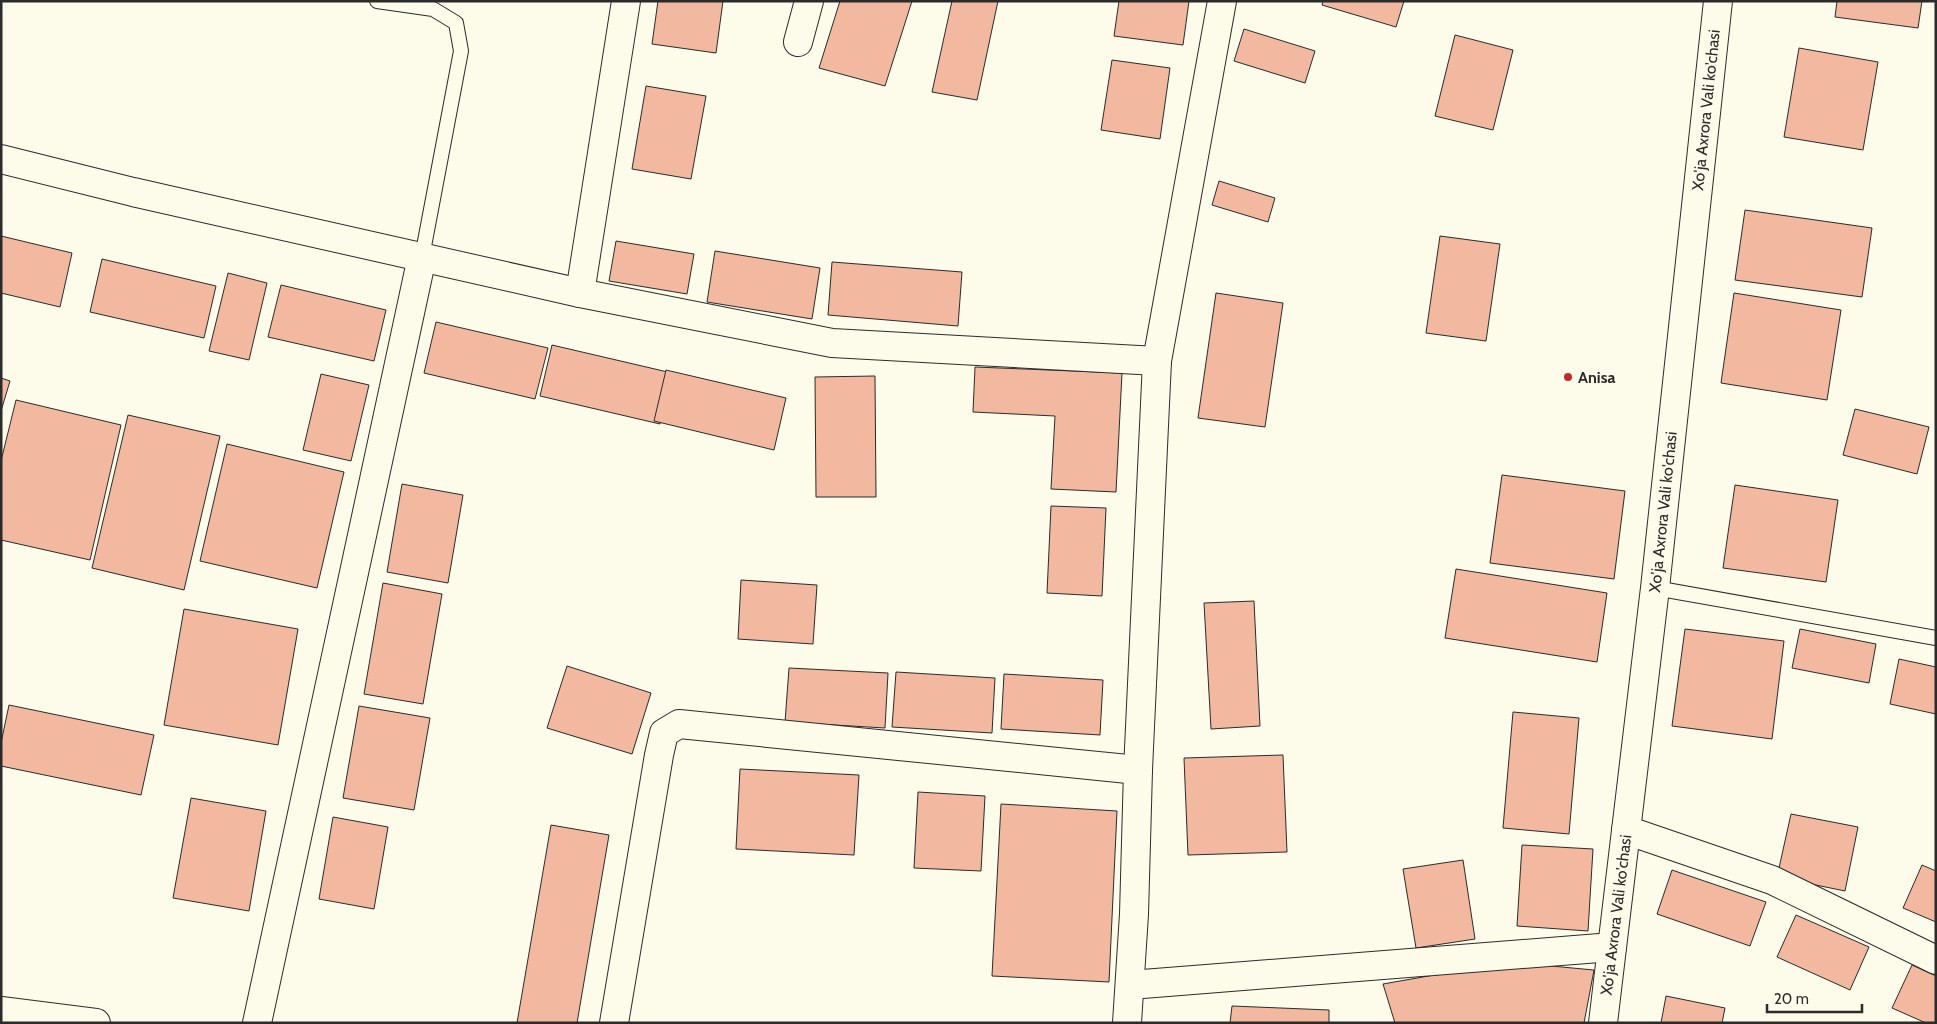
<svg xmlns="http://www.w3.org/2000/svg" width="1937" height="1024" font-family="Cabin,sans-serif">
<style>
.building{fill:#f2b8a0;stroke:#2b2b2b}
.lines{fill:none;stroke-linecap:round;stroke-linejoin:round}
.lane-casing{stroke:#2b2b2b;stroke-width:16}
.street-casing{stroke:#2b2b2b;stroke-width:30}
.secondary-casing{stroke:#2b2b2b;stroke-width:30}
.lane{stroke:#fdfbea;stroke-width:14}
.street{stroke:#fdfbea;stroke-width:28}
.secondary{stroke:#fdfbea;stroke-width:28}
.poi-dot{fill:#c62828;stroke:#fdfbea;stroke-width:2}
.labels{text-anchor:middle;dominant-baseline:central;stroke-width:4;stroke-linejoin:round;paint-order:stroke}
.street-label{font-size:16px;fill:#2b2b2b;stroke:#fdfbea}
.poi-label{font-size:16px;font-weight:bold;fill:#2b2b2b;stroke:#fdfbea;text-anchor:start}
</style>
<rect width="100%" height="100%" fill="#fdfbea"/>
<g class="building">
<path d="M658,1H723L716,53L652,44Z"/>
<path d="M840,1H912L885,86L819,68Z"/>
<path d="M952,1H998L977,100L932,92Z"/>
<path d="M1119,1H1189L1183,45L1114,36Z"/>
<path d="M1323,1H1404L1396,27L1322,5Z"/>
<path d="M1837,1H1922L1918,28L1835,17Z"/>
<path d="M1244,29L1315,51L1305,83L1234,61Z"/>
<path d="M1455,35L1513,50L1493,130L1435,116Z"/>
<path d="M1799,48L1878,62L1863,150L1784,137Z"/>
<path d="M1112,60L1170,68L1160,139L1101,130Z"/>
<path d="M646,86L706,96L691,179L632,169Z"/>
<path d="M1219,181L1275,198L1268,222L1212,205Z"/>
<path d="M1745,210L1872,228L1862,297L1735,280Z"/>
<path d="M1,236L72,253L60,307L1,293Z"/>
<path d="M1440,236L1500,244L1486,341L1426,333Z"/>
<path d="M616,241L694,254L687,294L609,281Z"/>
<path d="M715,251L820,268L812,319L707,302Z"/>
<path d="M102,259L216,286L204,338L90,312Z"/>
<path d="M832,262L962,272L958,326L828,315Z"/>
<path d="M228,273L267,283L249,360L209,351Z"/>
<path d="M281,285L386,310L374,361L268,337Z"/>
<path d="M1216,293L1283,303L1265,427L1198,418Z"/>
<path d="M1734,293L1841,310L1827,400L1721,383Z"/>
<path d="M436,322L548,348L535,399L424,373Z"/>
<path d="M552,345L672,373L660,424L540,396Z"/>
<path d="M975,367L1122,373L1116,492L1051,489L1055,416L973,412Z"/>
<path d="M666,370L786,398L774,450L654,421Z"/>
<path d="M321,374L369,385L351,461L303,450Z"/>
<path d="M875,376L876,497H816L815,377Z"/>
<path d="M1,378L10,381L1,411Z"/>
<path d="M16,400L121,425L90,560L1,540V461Z"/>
<path d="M1855,409L1929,427L1917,474L1843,455Z"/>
<path d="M128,415L220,436L184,590L92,568Z"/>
<path d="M227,444L344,472L317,588L200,561Z"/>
<path d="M1502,475L1625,491L1614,579L1490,563Z"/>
<path d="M402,484L463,495L448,583L387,572Z"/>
<path d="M1735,485L1838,500L1826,582L1723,568Z"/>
<path d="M1051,506L1106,508L1102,596L1047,593Z"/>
<path d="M1456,569L1607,593L1597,662L1445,638Z"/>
<path d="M741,580L817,585L813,644L738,639Z"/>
<path d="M383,583L442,594L423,704L364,694Z"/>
<path d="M1254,601L1260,726L1211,729L1204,603Z"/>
<path d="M184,609L298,629L278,745L164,725Z"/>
<path d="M1685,629L1784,641L1772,739L1672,726Z"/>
<path d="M1800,629L1876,644L1869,683L1792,668Z"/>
<path d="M1899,659L1936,667V714L1890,704Z"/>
<path d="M567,666L651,693L632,754L547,728Z"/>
<path d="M789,668L888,673L885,728L785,722Z"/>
<path d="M896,672L995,678L992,733L892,727Z"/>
<path d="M1004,674L1103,680L1100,735L1001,729Z"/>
<path d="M9,705L154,735L141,795L1,766V743Z"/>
<path d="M359,706L430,718L414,810L343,798Z"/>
<path d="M1513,712L1579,718L1569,834L1503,828Z"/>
<path d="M1283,755L1287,852L1188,855L1184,758Z"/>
<path d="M740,769L859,775L854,855L736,849Z"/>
<path d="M918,792L985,796L981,871L914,868Z"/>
<path d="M191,798L266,811L249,911L173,898Z"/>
<path d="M1001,804L1117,811L1109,982L992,976Z"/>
<path d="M1791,814L1858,827L1845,891L1777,877Z"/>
<path d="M333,817L388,827L374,909L319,899Z"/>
<path d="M551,825L609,835L577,1023H517Z"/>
<path d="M1522,845L1593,849L1588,931L1517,926Z"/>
<path d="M1463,860L1475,939L1416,948L1403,869Z"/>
<path d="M1922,865L1936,871V922L1903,908Z"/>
<path d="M1672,870L1766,902L1750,946L1657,914Z"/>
<path d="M1796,915L1869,947L1850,990L1777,957Z"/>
<path d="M1508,962L1594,970L1584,1023H1395L1383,984Z"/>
<path d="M1912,965L1936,976V1023H1926L1892,1008Z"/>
<path d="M1666,996L1725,1008L1722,1023H1661Z"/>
<path d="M1232,1006L1329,1010V1023H1230Z"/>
</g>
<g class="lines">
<defs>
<g id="lane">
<path d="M377,1L433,9L456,23L461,51L422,257"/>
<path d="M1655,588L1936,638"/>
</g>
<g id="street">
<path d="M798,42L809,1"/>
<path d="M1,159L133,192L580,293L832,343L1157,361"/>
<path d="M580,293L626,1"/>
<path d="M1626,830L1772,880L1936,960"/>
<path d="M1130,985L1612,947"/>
<path d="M1,1011L96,1023"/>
<path d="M257,1023L422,257"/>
<path d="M614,1023L659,755L664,733L679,724L1138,770"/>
<path d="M1127,1023L1134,914L1138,770L1157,361L1222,1"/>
</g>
<path id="secondary" d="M1603,1023L1655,588L1718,1"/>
</defs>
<use href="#lane" class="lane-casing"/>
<use href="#street" class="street-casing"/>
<use href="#secondary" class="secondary-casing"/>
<use href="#lane" class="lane"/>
<use href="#street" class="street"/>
<use href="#secondary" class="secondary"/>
</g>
<circle class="poi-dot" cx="1568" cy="377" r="5"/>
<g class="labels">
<g class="street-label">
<text transform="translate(1706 110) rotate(-84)">Xo'ja Axrora Vali ko'chasi</text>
<text transform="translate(1663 512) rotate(-84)">Xo'ja Axrora Vali ko'chasi</text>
<text transform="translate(1616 915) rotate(-83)">Xo'ja Axrora Vali ko'chasi</text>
</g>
<g class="poi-label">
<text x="1578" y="377">Anisa</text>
</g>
</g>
<rect width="1937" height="1024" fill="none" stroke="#2b2b2b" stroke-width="5"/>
<path d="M1767 1004v8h95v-8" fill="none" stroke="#2b2b2b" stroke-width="2.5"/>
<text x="1774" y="1004" font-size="15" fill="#2b2b2b" stroke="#fdfbea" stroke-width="4" paint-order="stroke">20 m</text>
</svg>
